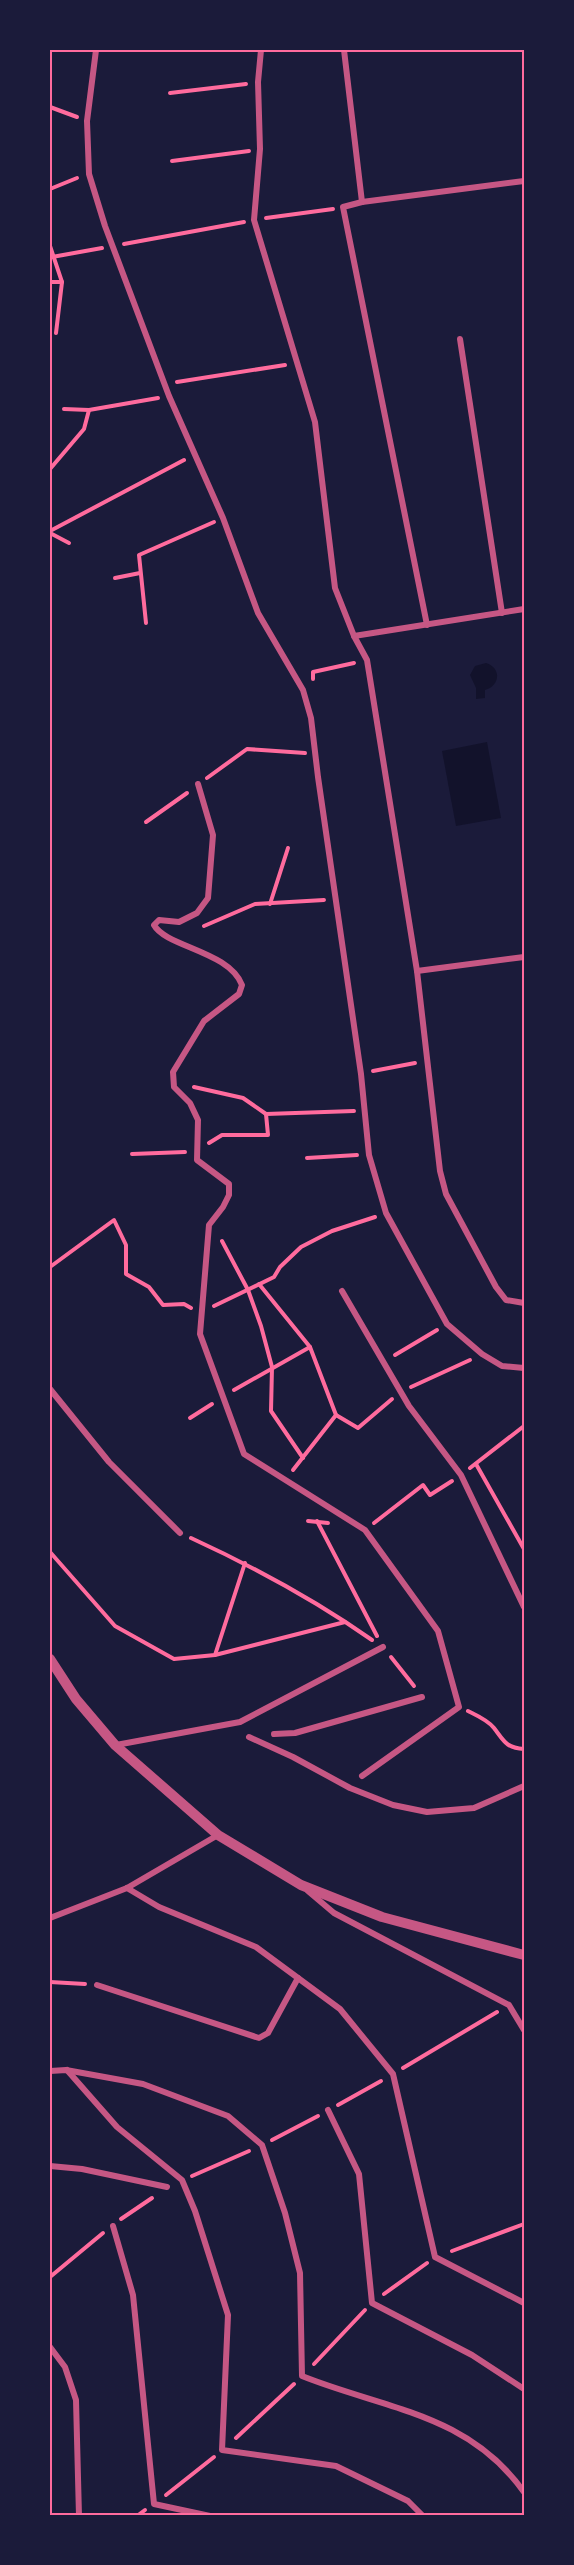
<svg xmlns="http://www.w3.org/2000/svg" width="574" height="2565" font-family="'DejaVu Sans',sans-serif">
<style>
.water{fill:#12122b}
.lines{fill:none;stroke-linecap:round;stroke-linejoin:round}
.path{stroke:#ff6b9d;stroke-width:4}
.minor{stroke:#c65784;stroke-width:6}
.tertiary{stroke:#c65784;stroke-width:10}
.neatline{fill:none;stroke:#ff6b9d;stroke-width:2}
</style>
<rect width="100%" height="100%" fill="#1b1b3a"/>
<g class="water">
<path d="M486,663C502,668 500,686 485,690V698L476,699V688L470,675L475,666Z"/>
<path d="M487,742L501,818L456,826L442,751Z"/>
</g>
<g class="lines">
<g class="path">
<path d="M170,93L246,84"/>
<path d="M50,107L77,117"/>
<path d="M172,161L249,151"/>
<path d="M50,189L77,178"/>
<path d="M266,218L333,209"/>
<path d="M124,244L244,222"/>
<path d="M50,246L62,282L56,333"/>
<path d="M52,257L102,248"/>
<path d="M50,282H62"/>
<path d="M177,382L285,365"/>
<path d="M64,409L89,410L158,398"/>
<path d="M50,469L84,429L89,410"/>
<path d="M50,531L184,460"/>
<path d="M50,533L69,543"/>
<path d="M115,578L140,573"/>
<path d="M146,623L139,555L214,522"/>
<path d="M313,679V672L354,663"/>
<path d="M207,778L247,749L305,753"/>
<path d="M146,822L187,793"/>
<path d="M270,904L288,848"/>
<path d="M204,926L255,904L324,900"/>
<path d="M373,1071L415,1063"/>
<path d="M194,1087L243,1098L266,1114L354,1111"/>
<path d="M209,1143L222,1135H268L266,1114"/>
<path d="M132,1154L185,1152"/>
<path d="M307,1158L357,1155"/>
<path d="M222,1241L248,1290L261,1326L272,1367L271,1411L303,1458"/>
<path d="M50,1267L114,1220L126,1245V1274L149,1287L163,1305L184,1304L191,1308"/>
<path d="M259,1284L310,1347L336,1415"/>
<path d="M214,1306L274,1277L280,1267L301,1247L332,1231L375,1217"/>
<path d="M395,1355L437,1330"/>
<path d="M411,1387L470,1360"/>
<path d="M234,1390L310,1347"/>
<path d="M190,1418L212,1404"/>
<path d="M476,1464L524,1549"/>
<path d="M470,1468L524,1426"/>
<path d="M293,1470L336,1415L358,1428L392,1399"/>
<path d="M308,1521L328,1523"/>
<path d="M317,1521L377,1636"/>
<path d="M374,1523L423,1485L430,1495L452,1481"/>
<path d="M191,1538C254,1567 315,1600 372,1640"/>
<path d="M50,1552L115,1626L174,1659L215,1655L345,1622"/>
<path d="M215,1655L245,1563"/>
<path d="M391,1657L414,1686"/>
<path d="M468,1711C476,1715 488,1720 494,1728C504,1741 506,1748 524,1749"/>
<path d="M50,1982L85,1984"/>
<path d="M403,2068L497,2012"/>
<path d="M338,2105L381,2081"/>
<path d="M272,2140L318,2116"/>
<path d="M192,2176L249,2151"/>
<path d="M121,2219L152,2198"/>
<path d="M452,2251L524,2224"/>
<path d="M50,2277L103,2233"/>
<path d="M384,2294L427,2263"/>
<path d="M314,2364L365,2310"/>
<path d="M236,2438L294,2384"/>
<path d="M166,2495L214,2457"/>
<path d="M137,2516L145,2510"/>
</g>
<g class="minor">
<path d="M96,50L87,121L89,174L105,226L169,396L223,518L258,613L303,690L311,718L318,777L361,1074L369,1155L386,1213L447,1324L482,1354L502,1366L524,1368"/>
<path d="M261,50L258,82L260,149L254,220L315,422L335,588L354,636L367,660L417,971L440,1171L446,1194L496,1287L506,1300L524,1303"/>
<path d="M344,50L362,202"/>
<path d="M460,339L502,613"/>
<path d="M427,625L343,207L362,202L524,181"/>
<path d="M354,636L524,609"/>
<path d="M198,784L213,835L208,898L197,913L179,922L159,920L154,925C166,947 229,951 242,985L239,994L204,1021L173,1072L174,1087L190,1103L198,1120L197,1160L229,1184V1195L223,1207L209,1225L200,1334L244,1454L365,1530L438,1631L459,1707L362,1776"/>
<path d="M417,971L524,957"/>
<path d="M342,1291L409,1406L461,1475L524,1607"/>
<path d="M50,1389L109,1462L180,1533"/>
<path d="M274,1734L295,1733L422,1697"/>
<path d="M249,1737L293,1757L350,1788L393,1805L427,1812L474,1808L524,1786"/>
<path d="M116,1745L240,1722L383,1647"/>
<path d="M127,1888L159,1907L256,1947L340,2009L393,2074L435,2257L524,2303"/>
<path d="M308,1891L334,1913L509,2005L524,2030"/>
<path d="M50,1918L127,1888L218,1835"/>
<path d="M97,1985L259,2038L268,2033L298,1978"/>
<path d="M67,2070L117,2127L182,2180L195,2211L228,2315L222,2450L336,2466L408,2501L423,2516"/>
<path d="M50,2071L66,2070L143,2084L228,2116L262,2145L285,2213L300,2273L302,2376C384,2409 468,2413 524,2492"/>
<path d="M328,2110L359,2174L372,2303L472,2355L524,2389"/>
<path d="M50,2166L82,2169L167,2187"/>
<path d="M113,2226L133,2295L154,2504L210,2516"/>
<path d="M50,2347L65,2367L76,2400L79,2516"/>
</g>
<path class="tertiary" d="M50,1659L76,1699L115,1745L218,1835L301,1885L382,1917L524,1955"/>
</g>
<rect width="574" height="2565" fill="none" stroke="#1b1b3a" stroke-width="102"/>
<rect x="51" y="51" width="472" height="2463" class="neatline"/>
</svg>
